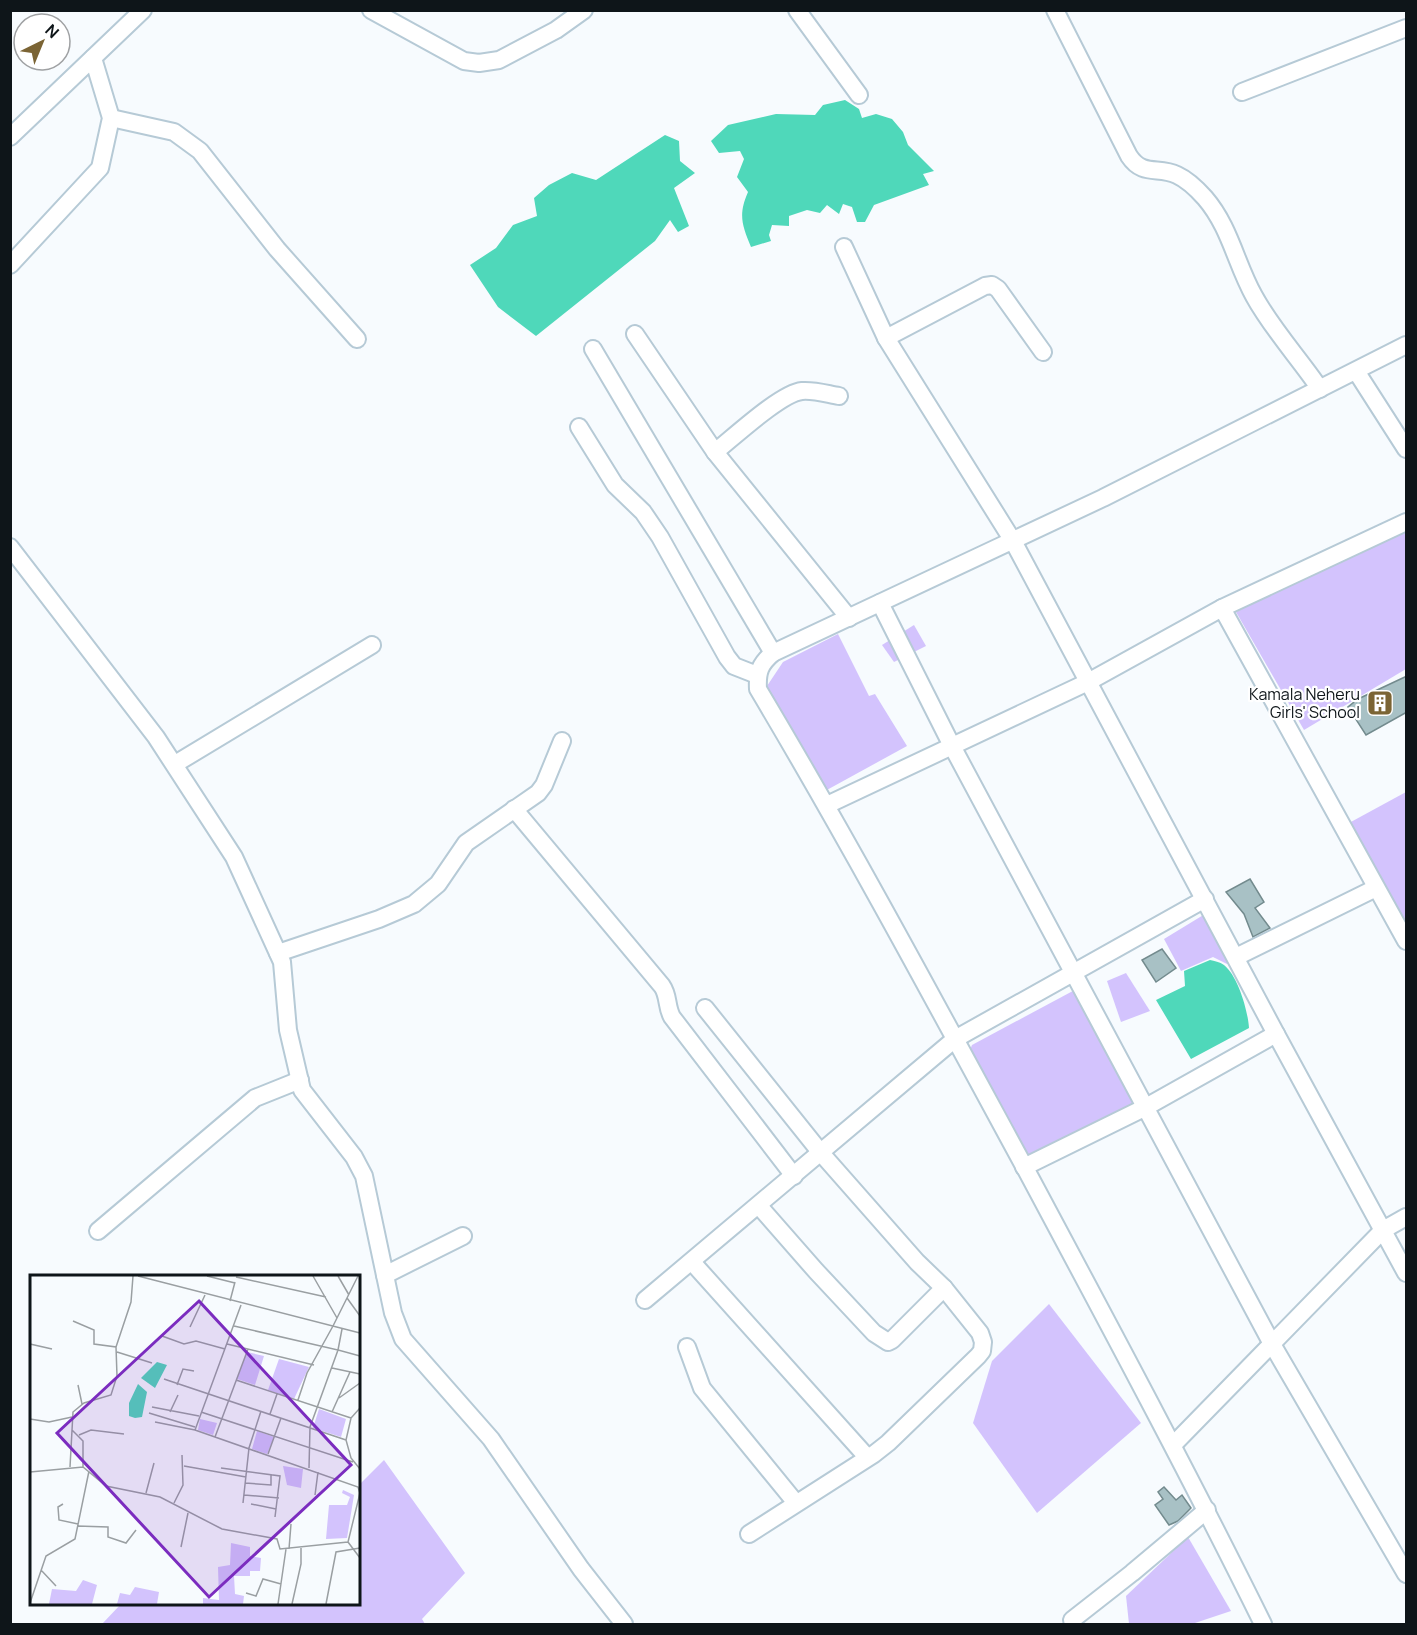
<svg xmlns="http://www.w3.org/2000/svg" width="1417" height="1635" font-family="Manrope,sans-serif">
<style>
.green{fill:#d3c3fd}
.water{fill:#4fd8ba}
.building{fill:#a8c1c5;stroke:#738b8e;stroke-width:1.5}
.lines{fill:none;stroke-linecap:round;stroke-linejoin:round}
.minor-casing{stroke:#b6cad6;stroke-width:20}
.minor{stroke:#fff;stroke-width:16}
.labels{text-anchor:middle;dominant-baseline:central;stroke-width:4.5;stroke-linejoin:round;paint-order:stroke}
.poi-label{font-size:16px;fill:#0e1519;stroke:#fff;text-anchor:end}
.inset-road{fill:none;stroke:#9a9fa2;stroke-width:1.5}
.view{fill:#7b2cbf;fill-opacity:0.15;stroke:#7b2cbf;stroke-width:3}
.inset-edge{fill:none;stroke:#0e1519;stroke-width:3}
</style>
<rect width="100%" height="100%" fill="#f7fbfe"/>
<g class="green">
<path d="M1406,526V669L1304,730L1236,612Z"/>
<path d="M914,625L926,646L894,662L882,645Z"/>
<path d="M838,634L869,696L875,694L907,746L825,791L767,686L783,662Z"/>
<path d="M1406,792V934L1349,823Z"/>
<path d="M1205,914L1229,961L1227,964L1213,957L1181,971L1164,939Z"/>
<path d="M1126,973L1150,1011L1121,1022L1107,981Z"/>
<path d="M1084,985L1144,1106L1024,1161L967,1057L972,1045Z"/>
<path d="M1049,1304L1141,1423L1037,1513L973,1423L992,1361Z"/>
<path d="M384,1460L465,1573L422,1619L425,1624H102L121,1604H358L359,1485Z"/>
<path d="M1188,1537L1231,1611L1192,1624H1129L1126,1596Z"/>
</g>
<g class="water">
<path d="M845,100L859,109L862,118L876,114L892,119L903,132L908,145L934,171L923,174L929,185L874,205L865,222H857L852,207L843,204L839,214L827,205L820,213L807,210L789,216V226L772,225L769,235L771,241L751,247C742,225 738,215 748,192L737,177L744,159L740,151L719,153L711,141L728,125L776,114L815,115L823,105Z"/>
<path d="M665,135L679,141L680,161L695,173L674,188L689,226L678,232L670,220L655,241L536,336L498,307L470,265L496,248L513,225L537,216L534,198L549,185L572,173L596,180Z"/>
<path d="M1210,960C1214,961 1220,962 1224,965C1238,976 1248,1011 1249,1028L1191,1059L1156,1000L1185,986L1184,971Z"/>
</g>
<g class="building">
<path d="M1407,676V712L1366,735L1348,707L1358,699Z"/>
<path d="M1250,879L1264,902L1255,908L1270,928L1253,937L1244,914L1226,892Z"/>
<path d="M1162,949L1176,968L1156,982L1142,960Z"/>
<path d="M1164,1487L1176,1500L1182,1495L1191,1508L1178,1521L1169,1525L1155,1505L1163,1499L1158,1492Z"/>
</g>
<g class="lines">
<defs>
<g id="minor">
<path d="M371,10L464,61L479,63L499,60L556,30L584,10"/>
<path d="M797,10L859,95"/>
<path d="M1055,10L1129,156C1143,177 1158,166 1177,175C1188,180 1197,189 1205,198C1230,227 1236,264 1254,296C1272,329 1299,358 1320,389"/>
<path d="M1242,92L1406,28"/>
<path d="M111,118L174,132L200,151L277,249L357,339"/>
<path d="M10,137L143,10"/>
<path d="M844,247L886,338L1013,541L1276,1034L1406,1273"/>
<path d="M10,265L100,168L111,118L93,58"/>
<path d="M635,334L715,452L849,618"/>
<path d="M886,338L985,286L992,285L998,289L1043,352"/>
<path d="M593,349L773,653"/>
<path d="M1356,371L1406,449"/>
<path d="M579,427L615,485L643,512L660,537L727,657L734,666L757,675"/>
<path d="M715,452C734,437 781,393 802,391C815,390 827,394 839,396"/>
<path d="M10,547L156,737L234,857L282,962L288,1030L302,1090L354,1157L364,1176L393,1313L403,1339L491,1439L581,1569L624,1624"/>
<path d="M880,603L952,746L1272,1344L1406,1574"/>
<path d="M1222,608L1406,941"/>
<path d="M175,764L372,645"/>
<path d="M827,805L1088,682L1222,608L1406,522"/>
<path d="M514,809L662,986C669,996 666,1006 672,1017L794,1176"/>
<path d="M278,953L379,919L414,904L438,884L466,843L538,793L544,785L562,741"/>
<path d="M1236,957L1376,888"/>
<path d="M705,1008L821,1153L917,1262L944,1288L980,1333L983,1342L982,1351L978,1356L888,1443L874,1454L749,1534"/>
<path d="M1024,1167L1146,1107L1276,1034"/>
<path d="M759,1206L816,1271L874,1333L888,1342L892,1340L944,1288"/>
<path d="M98,1231L255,1098L300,1080"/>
<path d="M692,1262L867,1457"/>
<path d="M385,1275L463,1236"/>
<path d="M645,1300L955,1039L1205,899"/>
<path d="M687,1347L702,1388L796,1503"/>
<path d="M1173,1445L1383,1230L1406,1217"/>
<path d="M1072,1620L1132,1573L1207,1510"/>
<path d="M1263,1624C1189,1474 1110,1327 1031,1179C942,1015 854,850 758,689C757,672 760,664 773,653L1103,498L1406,345"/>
</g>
</defs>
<use href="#minor" class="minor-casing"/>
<use href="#minor" class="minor"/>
</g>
<defs>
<symbol id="building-square" viewBox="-11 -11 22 22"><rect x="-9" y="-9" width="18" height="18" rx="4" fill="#7b6434" stroke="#fff"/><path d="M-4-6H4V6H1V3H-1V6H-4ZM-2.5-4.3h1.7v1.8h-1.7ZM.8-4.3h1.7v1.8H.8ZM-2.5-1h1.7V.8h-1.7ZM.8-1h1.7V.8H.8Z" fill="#fff"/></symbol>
</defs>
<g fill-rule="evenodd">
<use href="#building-square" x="1365" y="688" width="30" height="30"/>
</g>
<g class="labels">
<g class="poi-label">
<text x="1360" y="694">Kamala Neheru<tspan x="1360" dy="18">Girls' School</tspan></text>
</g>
</g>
<g transform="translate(30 1275)">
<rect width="330" height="330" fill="#f7fbfe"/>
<path d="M217,77L234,81L225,110L207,104ZM249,84L279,92L264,124L238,115ZM289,134L316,144L311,162L283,153ZM170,144L187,148L183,160L168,155ZM227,156L244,162L237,179L222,174ZM253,191L273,194L271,213L257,210ZM313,215L324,220L317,263L296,264L299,230H317L320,222L312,218ZM201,268L220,272V281L231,283L230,296H220V301H204L205,319L214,321L213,329H173V323L189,325L188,292L200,290ZM53,305L67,310L62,329H19L22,314L46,316ZM105,312L129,317L127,329H87L90,318L100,320Z" fill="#d3c3fd"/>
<path d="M127,87L137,90L125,113L111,103ZM108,109L117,117L112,142L105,143L99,141V128Z" fill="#4fd8ba"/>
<path class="inset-road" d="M108,1L330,58M177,1L205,8M283,1L307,43M308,1L319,20M206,2L296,22M317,23L330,41M200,26L205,7M211,30L165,155L328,212L330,218M204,51L308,75L280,152L279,193M303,51L328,1M160,52L175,20M312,54L308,75L330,81M132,61L154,69L166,66L195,74M0,69L22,74M197,69L284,90M86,72L101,27L103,1M87,77L122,88M302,93L330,99M134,104L316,165M206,105L321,143M48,110L52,129M147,110L153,94L164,96M309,123L330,108M268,125L277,98L303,51M122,132L169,141M330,133L321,143L316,165L321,183L330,194M140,137L148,120M171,137L323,187M302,137L320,97M119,138L165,152M240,139L247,119M0,144L19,147L42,142M125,147L165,155M42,155L53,166V192M49,160L61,155L94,159M185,162L218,74M238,179L251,143M154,191L216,202M40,192L43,137L54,128L81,120L87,101L86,72L64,69V55L43,46M191,193L250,201L245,242M0,197L53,192L76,211L130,222L192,254L247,264L250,274L318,267M215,208L241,210V199M116,218L124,188M330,218L318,267L330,283M214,220L249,223M285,220L288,197M144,228L153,210L152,180M213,228L219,173L231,136M33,229L28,232L29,245L48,249M221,229L246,234M47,251L78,252V262L96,268L106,255M151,272L158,238M259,274L261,249M11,295L26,311M216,318L226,321L233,304L251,309M0,328L16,281L45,264L59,196M248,329L256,274M262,329L271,289V273M296,329L306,277L330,273"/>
<path class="view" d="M169,26L321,190L179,322L27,158Z"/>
<rect width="330" height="330" class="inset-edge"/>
</g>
<rect width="1417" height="1635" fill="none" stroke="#0e1519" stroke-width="24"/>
<g transform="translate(42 42) rotate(43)"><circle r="28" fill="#ffffff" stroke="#9fa1a3" stroke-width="1.5"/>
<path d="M0-4.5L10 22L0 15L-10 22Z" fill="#7b6434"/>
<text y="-9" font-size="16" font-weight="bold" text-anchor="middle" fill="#0e1519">N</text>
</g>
</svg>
